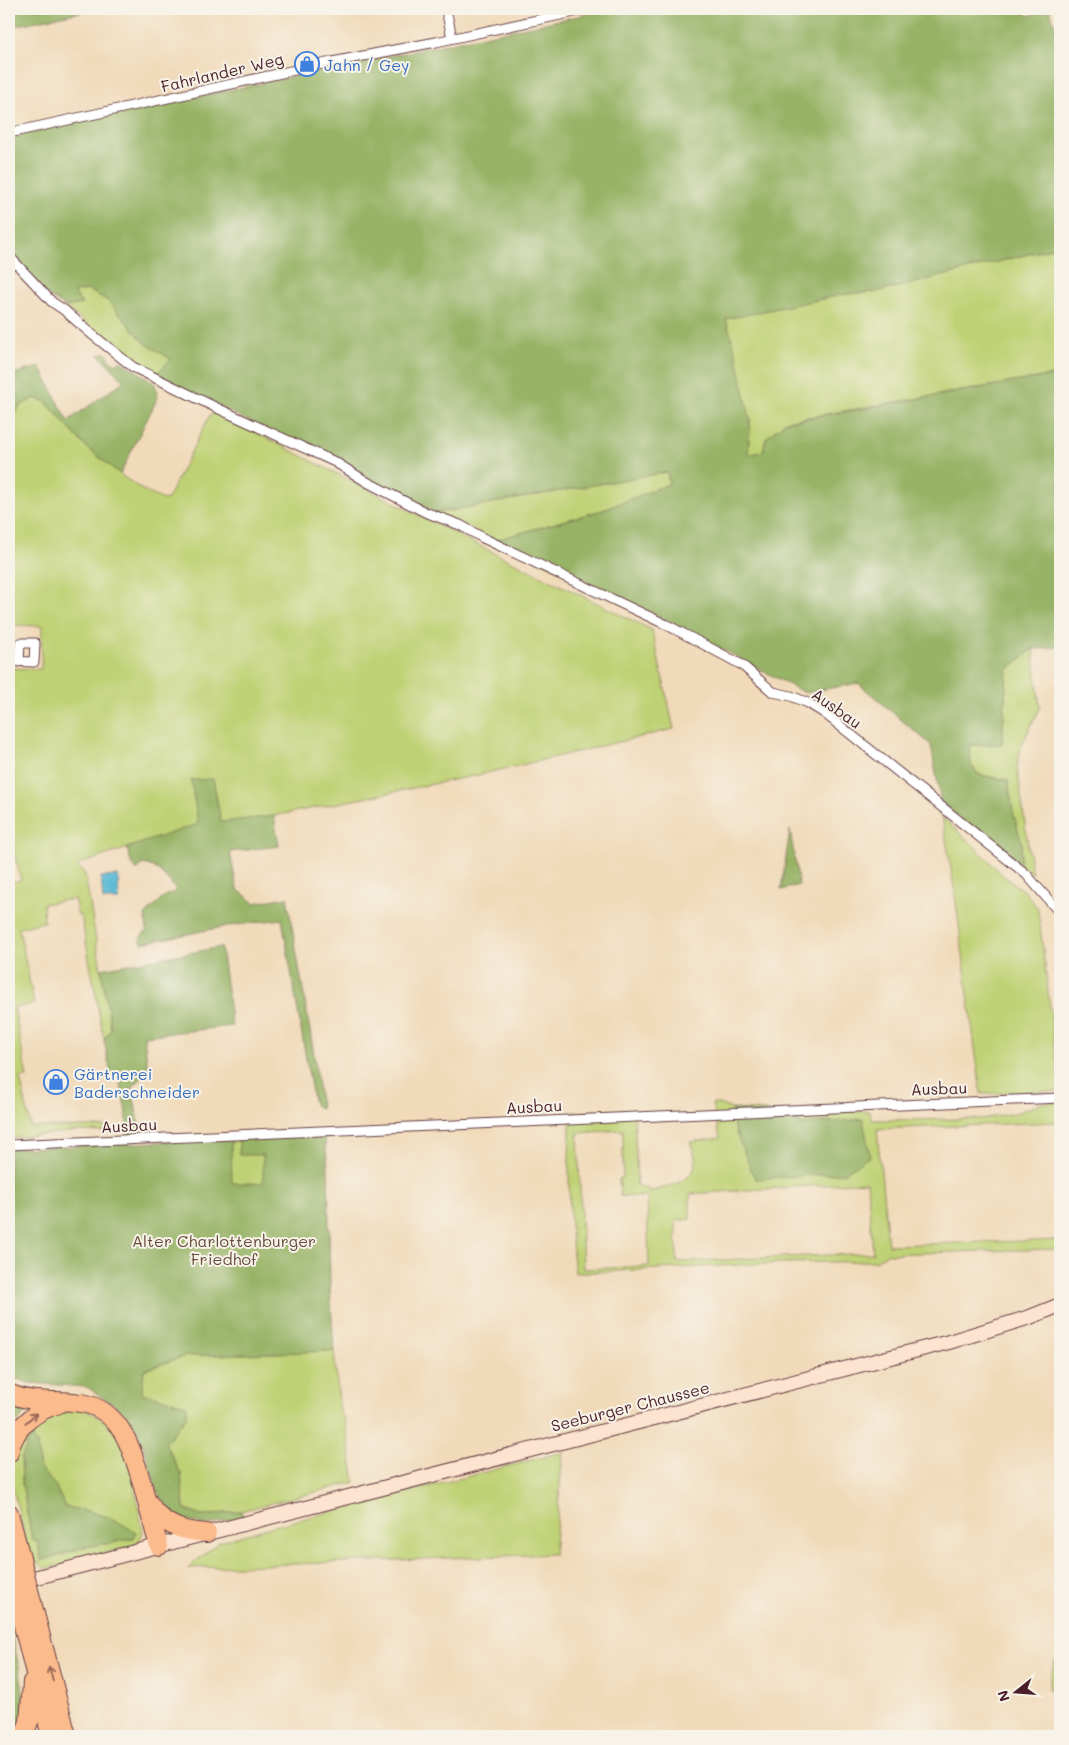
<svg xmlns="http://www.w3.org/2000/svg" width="1069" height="1745" font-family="Mali,sans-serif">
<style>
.green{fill:#bfd174;stroke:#847850;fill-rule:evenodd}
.forest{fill:#97b366;stroke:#706948}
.water{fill:#55b7d3;stroke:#506b7f}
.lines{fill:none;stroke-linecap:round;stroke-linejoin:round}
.street-casing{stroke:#633b40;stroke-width:11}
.secondary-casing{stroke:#633b40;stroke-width:16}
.highway-casing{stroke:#633b40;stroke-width:20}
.street{stroke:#fff;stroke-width:9}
.secondary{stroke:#fde4d1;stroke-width:14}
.highway{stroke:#fbbb8d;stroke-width:18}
.highway-bridge-casing{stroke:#633b40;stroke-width:20;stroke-linecap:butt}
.highway-bridge{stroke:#fbbb8d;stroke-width:18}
.oneway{stroke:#9a6557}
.labels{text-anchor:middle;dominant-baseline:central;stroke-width:4;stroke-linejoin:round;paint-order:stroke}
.shop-label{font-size:16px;fill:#366cbe;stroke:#f7f3e8;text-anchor:start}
.street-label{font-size:16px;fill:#4a1f2b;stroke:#f7f3e8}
.park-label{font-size:16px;fill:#674c3d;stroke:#f7f3e8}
</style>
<rect width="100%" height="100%" fill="#f7f3e8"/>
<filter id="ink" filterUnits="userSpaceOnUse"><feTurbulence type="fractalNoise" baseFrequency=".02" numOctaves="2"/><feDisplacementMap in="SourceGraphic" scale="10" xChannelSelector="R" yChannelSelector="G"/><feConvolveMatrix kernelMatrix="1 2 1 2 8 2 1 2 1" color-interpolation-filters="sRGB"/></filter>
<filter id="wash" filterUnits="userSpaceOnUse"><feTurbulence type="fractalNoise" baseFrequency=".0096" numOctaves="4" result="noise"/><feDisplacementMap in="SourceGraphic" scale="20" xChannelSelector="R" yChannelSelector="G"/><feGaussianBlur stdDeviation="1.12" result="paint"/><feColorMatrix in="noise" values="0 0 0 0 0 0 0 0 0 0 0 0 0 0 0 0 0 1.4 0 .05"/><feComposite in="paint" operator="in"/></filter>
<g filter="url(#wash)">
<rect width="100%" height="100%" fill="#f1daba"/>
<g class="green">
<path d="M1060,246V374L785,421L763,451L748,455L750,420L726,318L846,294L875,292L907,285Z"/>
<path d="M88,290L107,300L145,343L171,359L155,375C147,370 137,367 130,361C107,345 88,324 65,307L81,304L73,292Z"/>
<path d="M34,398L46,402L84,445L125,478L144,491L164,500L167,499L210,415L215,412L482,547L652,630L674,729L483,774L274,816L221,823L213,779L199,824L77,865L85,874L111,1029L104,1040L81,916H78L74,899L43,904L44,922L19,928L34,1004L14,1008L27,1077L20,1078L31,1127H109L110,1132L79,1131L9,1138V1035L11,1034L9,1023V883L21,880L9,834V668L41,669L42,626L9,625V421L20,406Z"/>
<path d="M667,472L669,484L603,510L495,540L436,513Z"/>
<path d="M1033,649L1040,708L1021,746L1017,767L1032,873L1020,865L1008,780L979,775L971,765L969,745L1002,744L1007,670Z"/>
<path d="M942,817L972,844L1004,876L1026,893L1038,909L1060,1091L981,1094L954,887Z"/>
<path d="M1060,1102V1122L877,1129L888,1245L1060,1240V1249L886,1254L876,1261L784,1263L575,1273C569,1223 567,1163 571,1112L634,1110L637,1185L652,1191C669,1186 699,1181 695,1157C694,1152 692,1147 690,1142L720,1138L712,1104H719L732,1109L734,1128L756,1179L832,1121L800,1125L795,1113L869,1111L872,1120L982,1119L1015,1113L1043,1103ZM623,1130V1177L619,1179L620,1196L647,1197L649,1266L583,1269L578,1133ZM867,1182L873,1253L677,1262L676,1221L690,1219V1194Z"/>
<path d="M323,1137L330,1351H334L340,1413L344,1417L355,1482L241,1511L202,1516L184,1509L181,1474L165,1443L186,1417L141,1393L144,1370L185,1356L293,1352L113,1147Z"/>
<path d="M64,1407L89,1411L115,1428L131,1468L143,1532L139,1542L130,1547L45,1569L40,1564L34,1563L32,1555H29L12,1484L11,1455L21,1432ZM37,1444L40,1469L55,1485L65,1507L88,1511L111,1518L134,1538L112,1543L84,1547L59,1556L32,1540L22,1483Z"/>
<path d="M563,1452L554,1554L188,1568L219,1542L271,1527Z"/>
<path d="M1060,1652V1689H1048L1054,1662Z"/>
</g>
<g class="forest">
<path d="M9,9H95L9,27Z"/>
<path d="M611,9H1025L1027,16L1050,10L1060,44V246L907,285L875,292L846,294L726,319L737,357L750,420L748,455L763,451L766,438L785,422L1060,374V647L1033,649L1007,670L1002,744L969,745L971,765L979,775L1008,780L1013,812L1022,844L1020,865L941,803L931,745L858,683L805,693L671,622L495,540L603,510L669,484L667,472L436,513L155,375L171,359L145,343L107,300L88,290L74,292L82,304L65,307L44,292L9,253V137Z"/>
<path d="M105,353L109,356L108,359L116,364L120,361L148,378L155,384L158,397L120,474L84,445L46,402L34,398L20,406L9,421V375L40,367L68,421L124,381L99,355Z"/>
<path d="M213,779L221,822L274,816L279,846L230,852L237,889L255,903L287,897L313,1048L321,1108L314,1105L282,919L228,926L142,943L140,938L147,930L145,915L166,895L177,891C166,878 160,866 142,864L137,871L131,862L127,848L198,824L191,780Z"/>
<path d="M790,830L799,885L781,890Z"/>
<path d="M221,947L232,1026L144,1036L148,1071L132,1088L141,1136H125L127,1119L120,1078L111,1075L104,1040L111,1029L101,969Z"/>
<path d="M732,1109L795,1113L800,1125L863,1119L870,1156L844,1173L755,1179L734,1128Z"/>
<path d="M324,1135L328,1166L330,1288L334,1351L185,1356L144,1370L142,1393L187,1405L186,1417L165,1443L181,1474L184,1509L202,1516L241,1511L243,1517L208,1525L185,1521L171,1511L159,1495L138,1431L126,1416L113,1404L87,1387L30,1383L9,1377V1149L231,1139L232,1183H263V1155H239V1139Z"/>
<path d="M9,1400L27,1405V1411L9,1432Z"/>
<path d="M31,1435L37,1444L40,1469L55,1485L65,1507L88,1511L111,1518L136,1532L134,1538L112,1543L84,1547L41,1561L38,1542L32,1540L22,1483L21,1459Z"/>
<path d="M9,1626C15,1647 24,1685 24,1707C24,1717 19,1727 15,1736H9Z"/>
</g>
<path class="water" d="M118,876L119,900H103L101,877Z"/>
</g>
<g filter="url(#ink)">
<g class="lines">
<defs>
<g id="street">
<path d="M446,9L452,38"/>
<path d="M9,133L327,63L436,42L588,9"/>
<path d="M9,256L52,302L64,310L94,336L133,367L217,408L335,462L367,482L425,512L460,525L483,538L669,626L742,665L773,692L791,696L808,703L824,713L1026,874L1060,913"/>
<path d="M9,661L34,662L35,643H20L19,662"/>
<path d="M9,1145L1060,1098"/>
</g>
<path id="secondary" d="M18,1582L949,1342L1030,1317L1060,1305"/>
<g id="highway">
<path d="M9,1393C31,1404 57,1399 81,1403C122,1409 133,1452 143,1487C148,1506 153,1526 159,1546"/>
<path d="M9,1453C14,1427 35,1411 59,1404"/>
<path d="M149,1503C163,1526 181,1531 207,1533"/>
<path d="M9,1513L21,1558"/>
<path d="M32,1602L67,1736"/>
<path d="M18,1606L51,1736"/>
<path d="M23,1736L29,1722L32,1682"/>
</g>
</defs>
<use href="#street" class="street-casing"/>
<use href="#secondary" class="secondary-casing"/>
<use href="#highway" class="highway-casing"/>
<use href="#street" class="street"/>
<use href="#secondary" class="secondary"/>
<use href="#highway" class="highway"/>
<defs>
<g id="highway-bridge">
<path d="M21,1558L32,1602"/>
<path d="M9,1571L18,1606"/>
</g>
</defs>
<use href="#highway-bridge" class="highway-bridge-casing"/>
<use href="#highway-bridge" class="highway-bridge"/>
</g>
<defs><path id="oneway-shaft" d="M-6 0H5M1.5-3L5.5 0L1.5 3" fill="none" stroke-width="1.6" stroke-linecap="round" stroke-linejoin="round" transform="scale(1.25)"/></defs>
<g class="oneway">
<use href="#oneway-shaft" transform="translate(31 1418) rotate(-41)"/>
<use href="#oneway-shaft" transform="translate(51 1674) rotate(-105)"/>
</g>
</g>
<defs>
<symbol id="shop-ring" viewBox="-11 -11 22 22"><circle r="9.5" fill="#f7f3e8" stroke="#3f7fe0" stroke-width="1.5"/><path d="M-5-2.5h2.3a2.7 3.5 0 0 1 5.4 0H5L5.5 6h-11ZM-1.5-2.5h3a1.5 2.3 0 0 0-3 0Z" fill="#3f7fe0"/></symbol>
</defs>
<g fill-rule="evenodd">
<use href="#shop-ring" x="293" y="50" width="28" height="28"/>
<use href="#shop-ring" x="42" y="1068" width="28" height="28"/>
</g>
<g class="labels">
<g class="shop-label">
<text x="324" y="64">Jahn / Gey</text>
<text x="74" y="1073">Gärtnerei<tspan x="74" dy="18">Baderschneider</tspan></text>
</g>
<g class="street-label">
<text transform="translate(222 72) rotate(-13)">Fahrlander Weg</text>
<text transform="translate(837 708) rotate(35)">Ausbau</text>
<text transform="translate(939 1088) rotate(-2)">Ausbau</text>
<text transform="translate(534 1106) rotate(-3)">Ausbau</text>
<text transform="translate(129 1125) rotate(-3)">Ausbau</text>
<text transform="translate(630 1406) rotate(-14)">Seeburger Chaussee</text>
</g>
<g class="park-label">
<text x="224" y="1240">Alter Charlottenburger<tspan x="224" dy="18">Friedhof</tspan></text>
</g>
</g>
<rect width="1069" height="1745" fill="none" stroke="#f7f3e8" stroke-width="30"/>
<g transform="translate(1016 1692) rotate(253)" stroke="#f7f3e8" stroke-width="4" paint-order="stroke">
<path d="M0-4L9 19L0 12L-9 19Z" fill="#4a1f2b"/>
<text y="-8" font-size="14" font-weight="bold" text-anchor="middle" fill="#4a1f2b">N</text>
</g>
</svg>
